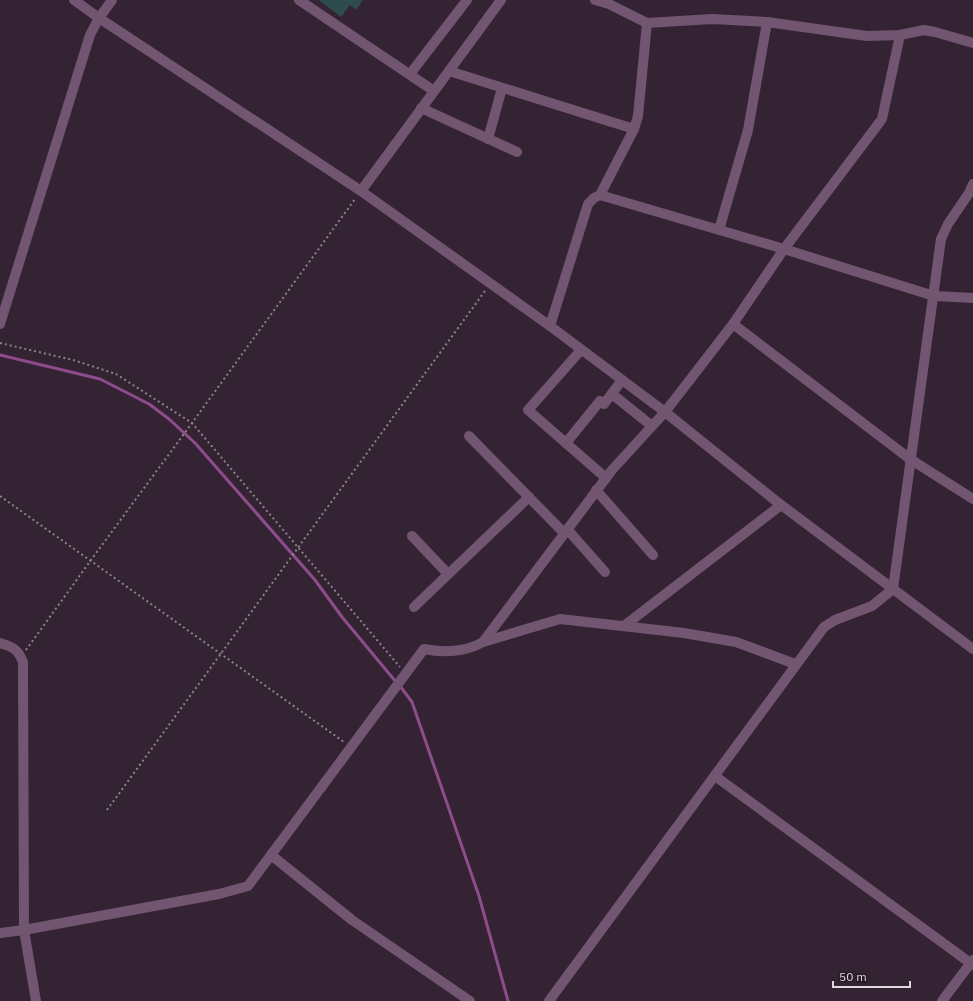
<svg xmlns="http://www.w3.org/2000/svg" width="973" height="1001" font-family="'IBM Plex Sans',sans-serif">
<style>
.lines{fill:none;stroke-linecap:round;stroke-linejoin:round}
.stream{stroke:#8e4c8c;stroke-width:3}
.building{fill:#2d4d4c}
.path{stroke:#90818f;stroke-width:2;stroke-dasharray:2 3;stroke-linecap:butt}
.minor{stroke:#725570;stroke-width:10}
</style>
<rect width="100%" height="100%" fill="#342333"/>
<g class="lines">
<g class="stream">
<path d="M0,355L100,379L149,404L169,419L195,443L315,580L342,617L396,682"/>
<path d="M400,686L412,702L479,896L508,1001"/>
</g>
</g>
<path class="building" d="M319,0H363L356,10L350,5L341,17Z"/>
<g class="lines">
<g class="path">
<path d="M0,343L73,360L116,374L192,423L400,667"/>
<path d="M0,496L344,742"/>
<path d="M26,650L91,560L192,423L355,199"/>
<path d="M107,810L485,291"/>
</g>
<g class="minor">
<path d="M74,0L99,18L361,191L550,326L665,412L776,501L973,649"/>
<path d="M299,0L434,91"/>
<path d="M595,0L609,4L647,23L712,19L767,22L867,36L900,35L924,30L935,32L973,43"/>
<path d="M449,71L634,129"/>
<path d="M410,74L467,0"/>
<path d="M421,108L517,152"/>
<path d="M488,139L502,88"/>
<path d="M361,191L501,0"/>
<path d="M600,195L784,249L934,296L973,298"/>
<path d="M719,230L748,130L767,22"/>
<path d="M0,324L90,35L99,18L112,0"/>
<path d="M733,324L910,459L973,499"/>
<path d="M550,326L588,204L594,198L600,195L634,129L638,116L647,23"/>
<path d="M581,350L528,410L606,478"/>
<path d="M612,394L652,426"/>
<path d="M469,436L564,533"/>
<path d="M566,443L600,401L604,404L622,380"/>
<path d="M596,490L653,555"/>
<path d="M567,529L605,572"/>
<path d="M412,536L448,574"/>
<path d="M414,607L529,497"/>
<path d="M624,626L781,505"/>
<path d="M483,642L612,470L665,412L733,324L784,249L882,119L900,35"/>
<path d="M0,643C13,647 18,649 23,662L24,930L36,1001"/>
<path d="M715,776L973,965"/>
<path d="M271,855L352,920L470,1001"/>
<path d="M0,933L24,930L219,894L248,886L424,649C443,653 466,652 483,642L560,619L684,633L736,642L795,664"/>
<path d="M549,1001L824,627L835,620L872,606L893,589L941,239L948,224L969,193L973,184"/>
<path d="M942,1001L973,960"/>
</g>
</g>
<path d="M833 981v6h77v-6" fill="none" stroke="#e2d6e1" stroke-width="2"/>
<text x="839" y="981" font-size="12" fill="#e2d6e1" stroke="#2a1929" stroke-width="3" paint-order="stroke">50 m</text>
</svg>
